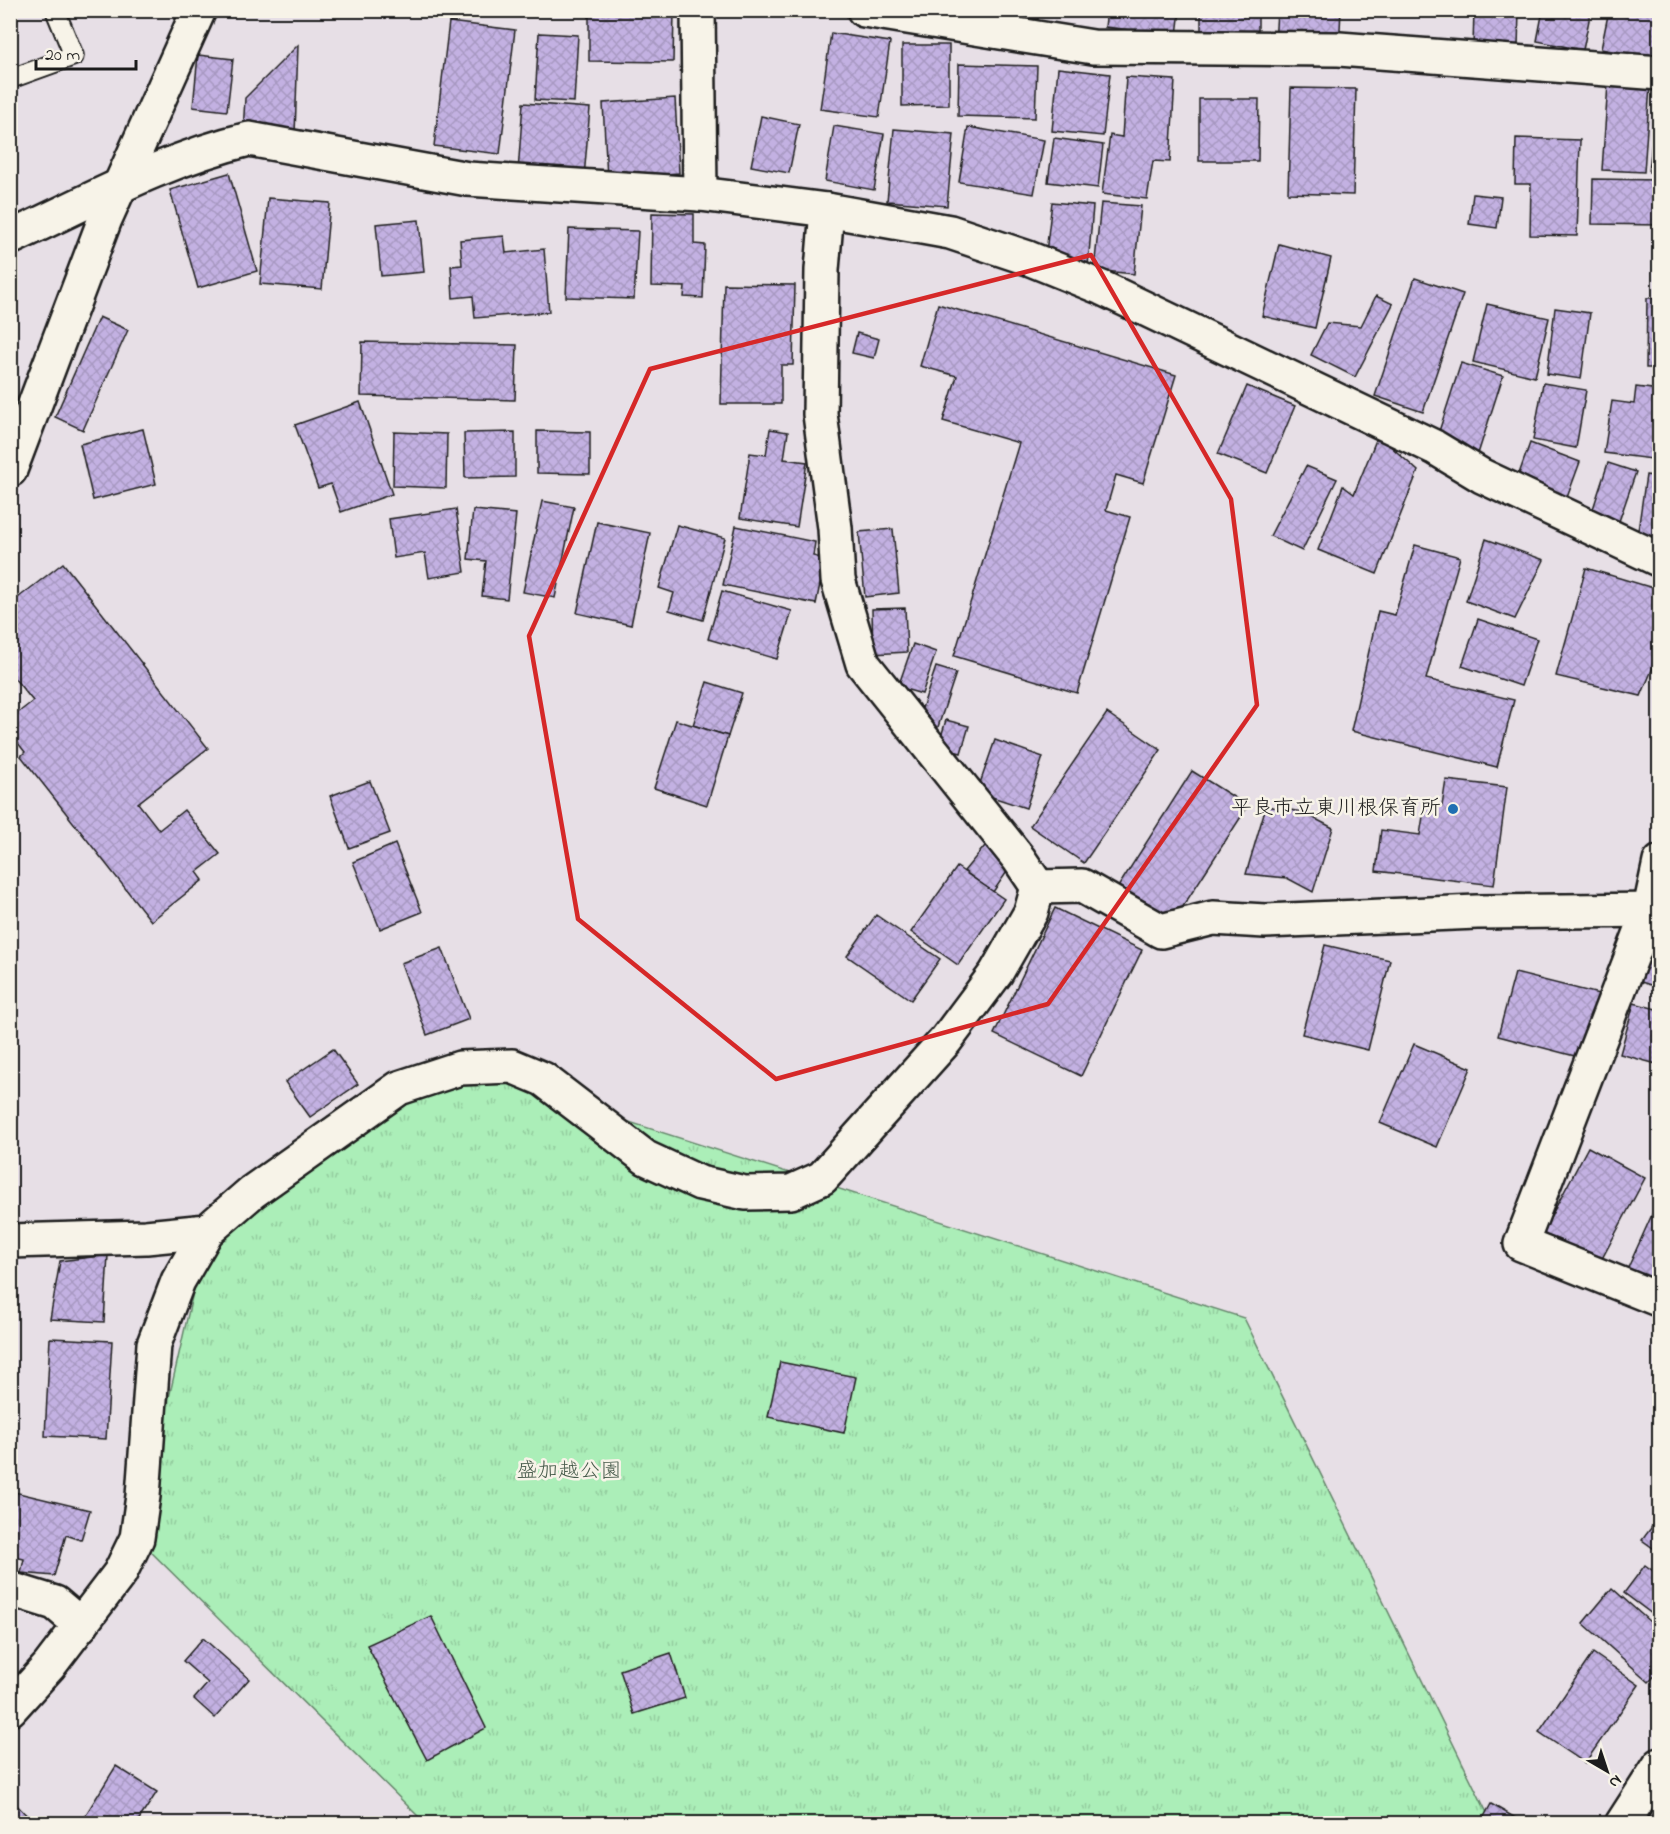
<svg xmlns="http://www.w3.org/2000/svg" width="1670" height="1834" font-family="'Indie Flower','Klee One',sans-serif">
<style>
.grass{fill:url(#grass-tufts);stroke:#64856a;stroke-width:1.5}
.building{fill:url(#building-cross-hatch);stroke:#1c1c1c;stroke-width:1.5}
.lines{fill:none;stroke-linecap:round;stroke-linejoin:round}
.lane-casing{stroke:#1c1c1c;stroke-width:22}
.street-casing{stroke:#1c1c1c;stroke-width:38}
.secondary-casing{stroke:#1c1c1c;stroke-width:38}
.lane{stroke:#f7f3e8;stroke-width:18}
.street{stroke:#f7f3e8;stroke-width:33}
.secondary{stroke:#f7f3e8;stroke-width:33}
.marked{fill:none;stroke:#d62828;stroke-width:4.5;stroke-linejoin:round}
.poi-dot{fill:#1f6fb2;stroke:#f7f3e8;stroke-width:2}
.labels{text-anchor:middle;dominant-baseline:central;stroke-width:5;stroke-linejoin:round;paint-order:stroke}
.poi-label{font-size:21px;fill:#1c1c1c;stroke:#f7f3e8;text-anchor:end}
.park-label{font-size:21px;fill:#475b4b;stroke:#f7f3e8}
</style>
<defs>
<pattern id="grass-tufts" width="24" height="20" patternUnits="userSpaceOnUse" patternTransform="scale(1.5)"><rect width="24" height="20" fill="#abeeb8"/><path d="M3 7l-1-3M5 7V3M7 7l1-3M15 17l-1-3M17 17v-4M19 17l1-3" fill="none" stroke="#93cc9e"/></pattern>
<pattern id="building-cross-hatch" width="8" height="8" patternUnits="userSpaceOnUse" patternTransform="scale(1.5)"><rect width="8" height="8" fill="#c3b1e2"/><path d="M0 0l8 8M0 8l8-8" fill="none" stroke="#a798c1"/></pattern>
</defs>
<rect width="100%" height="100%" fill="#e7dfe6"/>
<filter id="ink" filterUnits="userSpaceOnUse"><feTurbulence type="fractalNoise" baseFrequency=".0167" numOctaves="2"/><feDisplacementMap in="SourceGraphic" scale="12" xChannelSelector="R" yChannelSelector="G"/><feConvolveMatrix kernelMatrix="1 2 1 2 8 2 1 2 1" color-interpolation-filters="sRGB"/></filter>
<g filter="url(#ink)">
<path class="grass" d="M460,1068L1244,1318L1492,1823H425L137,1538L207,1231Z"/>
<g class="building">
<path d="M589,10H674L673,62L589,61Z"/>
<path d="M989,10H1039L1038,19L988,13Z"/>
<path d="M1107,10H1180L1177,35L1105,27Z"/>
<path d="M1201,10H1258V34L1201,33Z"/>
<path d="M1277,10H1341L1339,49L1275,45Z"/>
<path d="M1474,10H1519L1518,47L1473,46Z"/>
<path d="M1543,10H1591L1583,50L1537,41Z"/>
<path d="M1609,10H1660L1659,60L1601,49Z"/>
<path d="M449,22L515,30L500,154L434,146Z"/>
<path d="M539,33L578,35L574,102L535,100Z"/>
<path d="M831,33L890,42L879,117L820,109Z"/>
<path d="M298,45L295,134L243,132L245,98Z"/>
<path d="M902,45H949V105L902,106Z"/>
<path d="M198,55L233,59L227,111L193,107Z"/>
<path d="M959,64L1037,66L1035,118L958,116Z"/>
<path d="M1058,68L1110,74L1103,136L1052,131Z"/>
<path d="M1126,77L1175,80L1170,162L1153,161L1147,199L1102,194L1110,135L1122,137Z"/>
<path d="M1608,84L1650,86L1644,172L1602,170Z"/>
<path d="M1291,88L1356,89L1353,195L1288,193Z"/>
<path d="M675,98L679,173L607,178L603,103Z"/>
<path d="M1199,99H1259L1258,161H1199Z"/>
<path d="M1656,101H1660V173L1649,172Z"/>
<path d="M523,103L590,108L584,177L518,172Z"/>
<path d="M761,116L799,124L789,173L751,166Z"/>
<path d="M834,126L884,134L874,190L825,181Z"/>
<path d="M968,127L1044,140L1034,194L959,182Z"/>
<path d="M894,129L954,134L947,206L887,201Z"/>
<path d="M1054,138L1103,145L1098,188L1048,182Z"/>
<path d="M1516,138L1580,140L1577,236L1530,235L1531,184H1515Z"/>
<path d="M229,173L257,271L198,288L170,190Z"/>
<path d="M1593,179L1660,180V225L1592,224Z"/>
<path d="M1473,194L1501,197L1497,228L1469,224Z"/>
<path d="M268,198L330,203L322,289L260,284Z"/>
<path d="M1052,202L1093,206L1088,266L1045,261Z"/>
<path d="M1101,203L1141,206L1134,274L1094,270Z"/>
<path d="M652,213L694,214V244L705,245L703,298L684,297L685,287L651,286Z"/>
<path d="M419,220L424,272L381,276L376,224Z"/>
<path d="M569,229L638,231L634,299L566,297Z"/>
<path d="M504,236L506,253L544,249L549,312L475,318L473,296L453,298L451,266L462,265L460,240Z"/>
<path d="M1279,244L1331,258L1315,328L1262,316Z"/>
<path d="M1415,278L1463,294L1423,412L1375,396Z"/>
<path d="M724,284L795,285L793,365H781V404H721Z"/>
<path d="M1376,296L1393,304L1355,377L1311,355L1327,323L1361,326Z"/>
<path d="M1647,298H1660V368H1646Z"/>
<path d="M938,304L1176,375L1143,483L1116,475L1106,510L1130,517L1077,693L954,656L1019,443L943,421L957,376L920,366Z"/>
<path d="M1487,304L1549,318L1535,377L1473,362Z"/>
<path d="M1555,308L1590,313L1581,379L1547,374Z"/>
<path d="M99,317L128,330L83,430L55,417Z"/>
<path d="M857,333L879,339L874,358L852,353Z"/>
<path d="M362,342L517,345L515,400L361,396Z"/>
<path d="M1461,363L1503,376L1476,460L1434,447Z"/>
<path d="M1543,383L1586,390L1576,448L1533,440Z"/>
<path d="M1247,386L1295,406L1267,473L1218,454Z"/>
<path d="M1636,387L1660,390V460L1604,453L1612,401L1634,404Z"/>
<path d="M360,402L392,494L341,512L331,484L318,488L295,425Z"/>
<path d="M143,429L156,484L93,500L80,444Z"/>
<path d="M770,429L788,432L784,459L807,462L797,527L740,518L750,453L766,455Z"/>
<path d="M537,431L590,432V474L537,473Z"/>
<path d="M394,432L447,434L446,488L393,486Z"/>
<path d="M515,432V477L465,478L464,433Z"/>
<path d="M1378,435L1418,471L1377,574L1318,550L1343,486L1354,494Z"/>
<path d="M1530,443L1580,462L1565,503L1515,485Z"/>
<path d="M1608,463L1636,472L1617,527L1590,518Z"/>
<path d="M1306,466L1337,479L1302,551L1270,536Z"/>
<path d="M1646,475L1660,477V541L1637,538Z"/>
<path d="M542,501L574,507L555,598L523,592Z"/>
<path d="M456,509L465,572L429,578L425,553L394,558L389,519Z"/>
<path d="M473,510L516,514L507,599L482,596L486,561L468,559Z"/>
<path d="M597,522L650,533L631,625L577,613Z"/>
<path d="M677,525L725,538L703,620L669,610L674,593L659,588Z"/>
<path d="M736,526L815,542L813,556L825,559L816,604L723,585Z"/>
<path d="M893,529L899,593L865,597L859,532Z"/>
<path d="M1486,539L1544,560L1515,619L1466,601Z"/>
<path d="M1415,545L1460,557L1426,679L1514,700L1497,767L1351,731L1378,611L1395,615Z"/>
<path d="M63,563L208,748L138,803L159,830L184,810L220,854L197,872L203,880L151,921L21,756L25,752L10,733V719L33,701L10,673V604Z"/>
<path d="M1586,568L1660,590V666L1654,665L1641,696L1556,676Z"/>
<path d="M722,591L792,611L777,659L708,639Z"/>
<path d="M905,608L907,652L873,654L872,609Z"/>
<path d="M1478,619L1537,639L1521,686L1462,666Z"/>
<path d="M913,644L936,652L922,694L898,687Z"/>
<path d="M936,667L956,673L936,733L916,726Z"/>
<path d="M707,682L742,693L728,736L693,725Z"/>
<path d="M1107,713L1161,750L1084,863L1030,826Z"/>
<path d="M676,720L728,736L707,805L654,788Z"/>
<path d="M946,720L969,726L961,753L938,747Z"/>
<path d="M995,740L1043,757L1026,808L977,792Z"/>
<path d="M1192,771L1248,806L1173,922L1118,887Z"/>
<path d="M1446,780L1507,787L1494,885L1376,871L1381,830L1420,835L1425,804L1442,806Z"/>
<path d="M370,781L390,833L349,848L330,796Z"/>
<path d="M1266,806L1302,812L1333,828L1313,892L1287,878L1246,874Z"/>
<path d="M990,840L1011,866L993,892L964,871Z"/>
<path d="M395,844L422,912L380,929L353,862Z"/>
<path d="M957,867L1004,899L958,965L911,932Z"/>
<path d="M1055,908L1142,950L1081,1076L994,1034Z"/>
<path d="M876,915L940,959L911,1000L847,956Z"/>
<path d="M1660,927V988L1638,981Z"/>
<path d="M1325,945L1390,960L1368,1050L1302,1034Z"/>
<path d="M442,948L469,1019L427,1035L401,963Z"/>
<path d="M1515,973L1607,996L1590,1060L1498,1036Z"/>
<path d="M1634,1003L1660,1010V1065L1620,1054Z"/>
<path d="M1414,1044L1471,1068L1437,1147L1380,1123Z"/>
<path d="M333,1049L358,1084L310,1117L285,1082Z"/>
<path d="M1588,1147L1645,1178L1597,1268L1539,1239Z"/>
<path d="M1655,1208L1660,1210V1284L1627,1270Z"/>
<path d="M108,1255L104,1322L50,1319L60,1261Z"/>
<path d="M50,1338L112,1341L106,1439L45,1436Z"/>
<path d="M780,1362L856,1377L844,1433L768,1417Z"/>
<path d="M10,1491L90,1510L81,1540L66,1535L54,1576L21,1573L24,1559L10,1556Z"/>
<path d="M1660,1516V1553L1642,1540Z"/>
<path d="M1645,1565L1660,1576V1620L1624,1593Z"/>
<path d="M1612,1588L1660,1631V1670L1649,1682L1583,1623Z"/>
<path d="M431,1616L486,1728L427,1760L367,1645Z"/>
<path d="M203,1638L249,1679L215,1718L194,1699L208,1683L183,1661Z"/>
<path d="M671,1653L685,1698L634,1714L620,1670Z"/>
<path d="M1593,1653L1639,1685L1585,1763L1539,1732Z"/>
<path d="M116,1766L157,1792L136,1824H80Z"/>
<path d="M10,1798L35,1824H10Z"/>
<path d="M1491,1804L1526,1824H1480Z"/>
</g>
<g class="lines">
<defs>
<path id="lane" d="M10,79L74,56L55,10"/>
<g id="street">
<path d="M698,10L700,194"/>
<path d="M864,10L1093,47L1339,49L1660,73"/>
<path d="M827,210L822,270L820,414L835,528L838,580L863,664L1019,859L1038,887"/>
<path d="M1660,862L1650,909L1521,1244L1660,1300"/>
<path d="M1038,887L1082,886L1161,931L1213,918L1265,921L1477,912L1660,910"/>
<path d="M10,1241L146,1237L207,1231"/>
<path d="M10,1589L55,1603L81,1625"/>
<path d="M10,1709L49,1666L120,1573L137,1538L143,1496L154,1344L178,1281L207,1231L252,1192L399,1088L460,1068L512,1066L543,1079L646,1158L700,1183L745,1193L791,1192L822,1178L946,1040L996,973L1031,912L1038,887"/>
<path d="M1622,1824L1660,1765"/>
</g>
<g id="secondary">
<path d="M10,238C88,202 165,159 249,139L468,179L700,194L827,210L950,232L1028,258L1102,288L1434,447L1482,476L1660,560"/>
<path d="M10,470L105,219L199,10"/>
</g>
</defs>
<use href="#lane" class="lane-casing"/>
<use href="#street" class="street-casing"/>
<use href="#secondary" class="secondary-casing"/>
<use href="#lane" class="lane"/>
<use href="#street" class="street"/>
<use href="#secondary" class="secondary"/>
</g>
</g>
<path class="marked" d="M1091,255L1231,499L1257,705L1048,1004L776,1079L578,919L529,636L650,369Z"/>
<circle class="poi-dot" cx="1453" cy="809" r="6"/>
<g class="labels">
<g class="poi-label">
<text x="1441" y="809">平良市立東川根保育所</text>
</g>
<g class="park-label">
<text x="569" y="1472">盛加越公園</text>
</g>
</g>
<rect width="1670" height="1834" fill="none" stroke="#f7f3e8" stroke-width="36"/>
<rect x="18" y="18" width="1634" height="1798" fill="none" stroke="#1c1c1c" stroke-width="2" filter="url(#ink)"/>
<g transform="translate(1607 1771) rotate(141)" stroke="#f7f3e8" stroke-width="4.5" paint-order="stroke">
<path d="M0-4.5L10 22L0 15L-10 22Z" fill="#1c1c1c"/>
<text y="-9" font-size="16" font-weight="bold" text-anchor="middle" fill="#1c1c1c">N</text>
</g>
<path d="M36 60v9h100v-9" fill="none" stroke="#1c1c1c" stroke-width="3"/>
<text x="45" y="60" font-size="18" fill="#1c1c1c" stroke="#f7f3e8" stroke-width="4.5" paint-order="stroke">20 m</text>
</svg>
